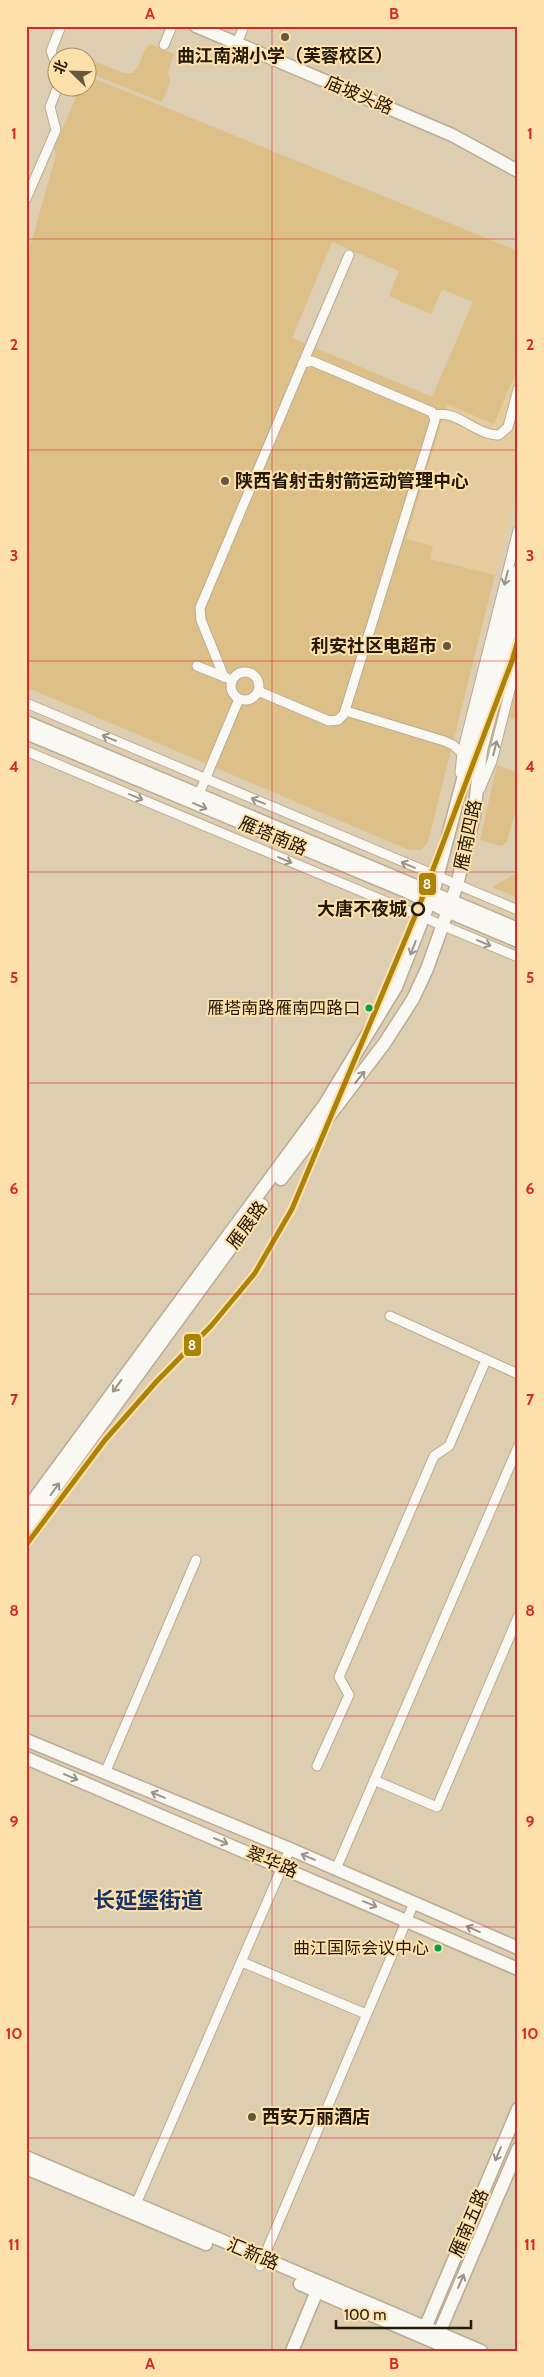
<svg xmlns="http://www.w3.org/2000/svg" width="544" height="2377" font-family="Cabin,'Noto Sans SC',sans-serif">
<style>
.built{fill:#e5cb9e}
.green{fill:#ddbf88;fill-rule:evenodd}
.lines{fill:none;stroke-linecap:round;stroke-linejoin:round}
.street-casing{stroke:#b8ac95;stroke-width:11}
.secondary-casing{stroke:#b8ac95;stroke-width:15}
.street{stroke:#faf8f3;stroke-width:9}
.secondary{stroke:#faf8f3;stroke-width:12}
.metro-1-casing{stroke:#fee0ab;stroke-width:9}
.metro-1{stroke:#ac8309;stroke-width:5}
.oneway{stroke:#9a9488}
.grid{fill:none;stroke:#d62828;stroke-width:1;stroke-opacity:0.55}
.poi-dot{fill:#655841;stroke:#fee0ab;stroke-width:2}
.stop-dot{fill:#fee0ab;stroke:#241905;stroke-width:2.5}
.bus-dot{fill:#029f4d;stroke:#fee0ab;stroke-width:2}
.labels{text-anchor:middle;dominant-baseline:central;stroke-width:4;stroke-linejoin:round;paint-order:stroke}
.bus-label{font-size:17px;fill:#241905;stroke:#fee0ab;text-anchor:end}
.poi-label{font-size:18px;font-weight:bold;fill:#241905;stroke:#fee0ab;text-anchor:start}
.street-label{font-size:18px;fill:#241905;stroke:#fee0ab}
.stop-label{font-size:18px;font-weight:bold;fill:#241905;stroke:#fee0ab;text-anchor:end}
.district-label{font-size:22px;font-weight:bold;fill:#173369;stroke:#fee0ab}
.line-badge{stroke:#fee0ab;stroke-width:2}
.badge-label{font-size:14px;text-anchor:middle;font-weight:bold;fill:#fff}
.neatline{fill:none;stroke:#d62828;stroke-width:2}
.grid-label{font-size:16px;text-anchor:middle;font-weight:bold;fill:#d62828}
</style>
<rect width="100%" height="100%" fill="#ddcdb1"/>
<g class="built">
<path d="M285,26H294L284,51L276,47Z"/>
<path d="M518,367V483L495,575L430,558L406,539L447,404L517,372Z"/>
</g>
<g class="green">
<path d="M150,44L174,54L168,72L170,83L162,102L92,74L97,62L123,73H132C142,66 141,51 150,44Z"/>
<path d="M88,76L518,251V367L494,424L447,404L406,539L433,546L430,559L495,575L428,842L421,850H409L26,687V261L56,155L54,148L80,88H88ZM332,242L399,271L389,296L431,314L442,289L473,302L432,397L292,338Z"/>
<path d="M518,682V711L516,720L509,717Z"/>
<path d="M497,765L518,773V800L507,842L501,846L480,840Z"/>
<path d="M517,873L518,898L492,887Z"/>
</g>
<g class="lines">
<defs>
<g id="street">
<path d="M237,43L244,26"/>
<path d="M164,45L172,26"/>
<path d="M58,70L51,51L61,26"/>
<path d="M26,199L56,130L50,107L58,86"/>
<path d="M303,363L349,255"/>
<path d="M435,415C456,409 477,436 499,435L508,427L518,389"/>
<path d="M197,666L227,678"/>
<circle cx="245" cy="686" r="14"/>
<path d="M224,677L201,620L200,608L303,363L312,361L432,412L435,420L344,714L338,720L329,721L258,691"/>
<path d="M26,703L518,910"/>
<path d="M346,711L444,741L453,745L462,753"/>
<path d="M26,751L518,957"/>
<path d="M460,773L462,753L518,530"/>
<path d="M480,789L492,761L518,658"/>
<path d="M199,794L239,699"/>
<path d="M390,1316L518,1374"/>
<path d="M317,1766L349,1695L339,1677L434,1456L449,1446L486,1360"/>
<path d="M105,1773L196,1560"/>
<path d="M374,1780L437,1807L518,1617"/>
<path d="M336,1869L518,1447"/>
<path d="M242,1962L366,2014"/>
<path d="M136,2204L290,1849"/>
<path d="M260,2266L414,1903"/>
</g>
<g id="secondary">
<path d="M196,26L452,135L518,171"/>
<path d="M26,722L518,929"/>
<path d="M26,733L408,892L449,912L518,941"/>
<path d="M281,1179L384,1044L413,999L427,969L457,885L474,816L481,750L518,611"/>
<path d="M26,1510L325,1104L396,987L433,893L518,571"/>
<path d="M26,1528L262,1205"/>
<path d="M26,1740L290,1849L518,1948"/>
<path d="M26,1758L518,1969"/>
<path d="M26,2157L481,2351"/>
<path d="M26,2168L206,2244"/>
<path d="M300,2284L455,2351"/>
<path d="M422,2335L518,2109"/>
<path d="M436,2340L518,2149"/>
<path d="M292,2351L317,2291"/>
</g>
</defs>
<use href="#street" class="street-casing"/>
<use href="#secondary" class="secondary-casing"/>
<use href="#street" class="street"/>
<use href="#secondary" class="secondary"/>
<defs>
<path id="metro-1" d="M26,1545L105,1440L157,1381L211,1326L255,1273L292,1209L418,909L512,661L518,640"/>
</defs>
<use href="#metro-1" class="metro-1-casing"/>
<use href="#metro-1" class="metro-1"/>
</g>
<defs><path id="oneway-shaft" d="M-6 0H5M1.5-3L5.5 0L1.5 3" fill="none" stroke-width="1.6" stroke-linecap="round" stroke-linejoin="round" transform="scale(1.25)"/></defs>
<g class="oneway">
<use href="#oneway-shaft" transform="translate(506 578) rotate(104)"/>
<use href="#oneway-shaft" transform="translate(109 738) rotate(-157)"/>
<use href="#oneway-shaft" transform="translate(495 748) rotate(-76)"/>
<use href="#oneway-shaft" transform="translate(136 797) rotate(23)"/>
<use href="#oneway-shaft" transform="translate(258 801) rotate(-157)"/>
<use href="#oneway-shaft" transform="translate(200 806) rotate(23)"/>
<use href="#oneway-shaft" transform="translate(285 860) rotate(23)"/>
<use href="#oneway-shaft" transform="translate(408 865) rotate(-157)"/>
<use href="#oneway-shaft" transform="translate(484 943) rotate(23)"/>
<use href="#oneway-shaft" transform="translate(413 948) rotate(111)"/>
<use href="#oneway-shaft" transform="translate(360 1077) rotate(-51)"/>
<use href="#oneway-shaft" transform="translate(117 1386) rotate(126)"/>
<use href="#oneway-shaft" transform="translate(55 1489) rotate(-54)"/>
<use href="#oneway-shaft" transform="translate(71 1777) rotate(23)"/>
<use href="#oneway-shaft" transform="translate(158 1795) rotate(-157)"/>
<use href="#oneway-shaft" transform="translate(221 1841) rotate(23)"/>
<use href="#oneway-shaft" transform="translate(308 1857) rotate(-157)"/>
<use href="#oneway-shaft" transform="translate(370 1904) rotate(23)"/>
<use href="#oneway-shaft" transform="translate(473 1929) rotate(-156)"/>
<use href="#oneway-shaft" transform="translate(498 2154) rotate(113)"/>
<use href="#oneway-shaft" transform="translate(461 2281) rotate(-67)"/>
</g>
<path class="grid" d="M272,26V2351M26,239H518M26,450H518M26,661H518M26,872H518M26,1083H518M26,1294H518M26,1505H518M26,1716H518M26,1927H518M26,2138H518"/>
<g class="poi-dot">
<circle cx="285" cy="37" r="5"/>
<circle cx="225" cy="481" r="5"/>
<circle cx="447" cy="646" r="5"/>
<circle cx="252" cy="2117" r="5"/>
</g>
<circle class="stop-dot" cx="418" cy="909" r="6"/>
<g class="bus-dot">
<circle cx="369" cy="1008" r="4.5"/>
<circle cx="438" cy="1948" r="4.5"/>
</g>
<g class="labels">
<g class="bus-label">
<text x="360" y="1008">雁塔南路雁南四路口</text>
<text x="429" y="1948">曲江国际会议中心</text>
</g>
<g class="poi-label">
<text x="285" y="56" text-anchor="middle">曲江南湖小学（芙蓉校区）</text>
<text x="235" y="481">陕西省射击射箭运动管理中心</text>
<text x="437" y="646" text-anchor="end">利安社区电超市</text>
<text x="262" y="2117">西安万丽酒店</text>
</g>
<g class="street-label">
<text transform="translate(359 95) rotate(23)">庙坡头路</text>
<text transform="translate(468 835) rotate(-78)">雁南四路</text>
<text transform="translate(273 836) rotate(23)">雁塔南路</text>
<text transform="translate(247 1225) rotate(-54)">雁展路</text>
<text transform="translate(272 1862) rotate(23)">翠华路</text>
<text transform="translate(469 2223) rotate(-67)">雁南五路</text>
<text transform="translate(253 2254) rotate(23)">汇新路</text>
</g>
<g class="stop-label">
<text x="407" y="909">大唐不夜城</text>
</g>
<g class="district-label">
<text x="148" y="1900">长延堡街道</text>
</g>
</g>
<g class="line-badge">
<rect x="418" y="872" width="19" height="24" rx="5" fill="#ac8309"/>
<rect x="183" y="1333" width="19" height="24" rx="5" fill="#ac8309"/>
</g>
<g class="badge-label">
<text x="427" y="889">8</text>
<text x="192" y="1350">8</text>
</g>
<rect width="544" height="2377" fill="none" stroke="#fee0ab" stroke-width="55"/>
<g transform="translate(72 72) rotate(293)"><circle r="24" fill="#fee0ab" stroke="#a79069"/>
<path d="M0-4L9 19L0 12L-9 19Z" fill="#655841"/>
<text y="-8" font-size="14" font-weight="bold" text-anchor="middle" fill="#241905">北</text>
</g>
<path d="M336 2320v8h135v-8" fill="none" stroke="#241905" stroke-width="2.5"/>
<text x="344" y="2320" font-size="15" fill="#241905" stroke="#fee0ab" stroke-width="4" paint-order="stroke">100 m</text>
<rect x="28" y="28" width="488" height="2322" class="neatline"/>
<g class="grid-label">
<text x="150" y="19">A</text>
<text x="394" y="19">B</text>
<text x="14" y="139">1</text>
<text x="530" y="139">1</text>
<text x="14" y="350">2</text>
<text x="530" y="350">2</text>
<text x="14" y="561">3</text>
<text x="530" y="561">3</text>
<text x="14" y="772">4</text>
<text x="530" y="772">4</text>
<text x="14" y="983">5</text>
<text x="530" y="983">5</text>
<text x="14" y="1194">6</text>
<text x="530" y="1194">6</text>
<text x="14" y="1405">7</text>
<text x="530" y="1405">7</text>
<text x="14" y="1616">8</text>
<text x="530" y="1616">8</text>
<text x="14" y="1827">9</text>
<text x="530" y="1827">9</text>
<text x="14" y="2039">10</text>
<text x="530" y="2039">10</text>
<text x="14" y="2250">11</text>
<text x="530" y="2250">11</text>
<text x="150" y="2369">A</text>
<text x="394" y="2369">B</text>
</g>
</svg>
